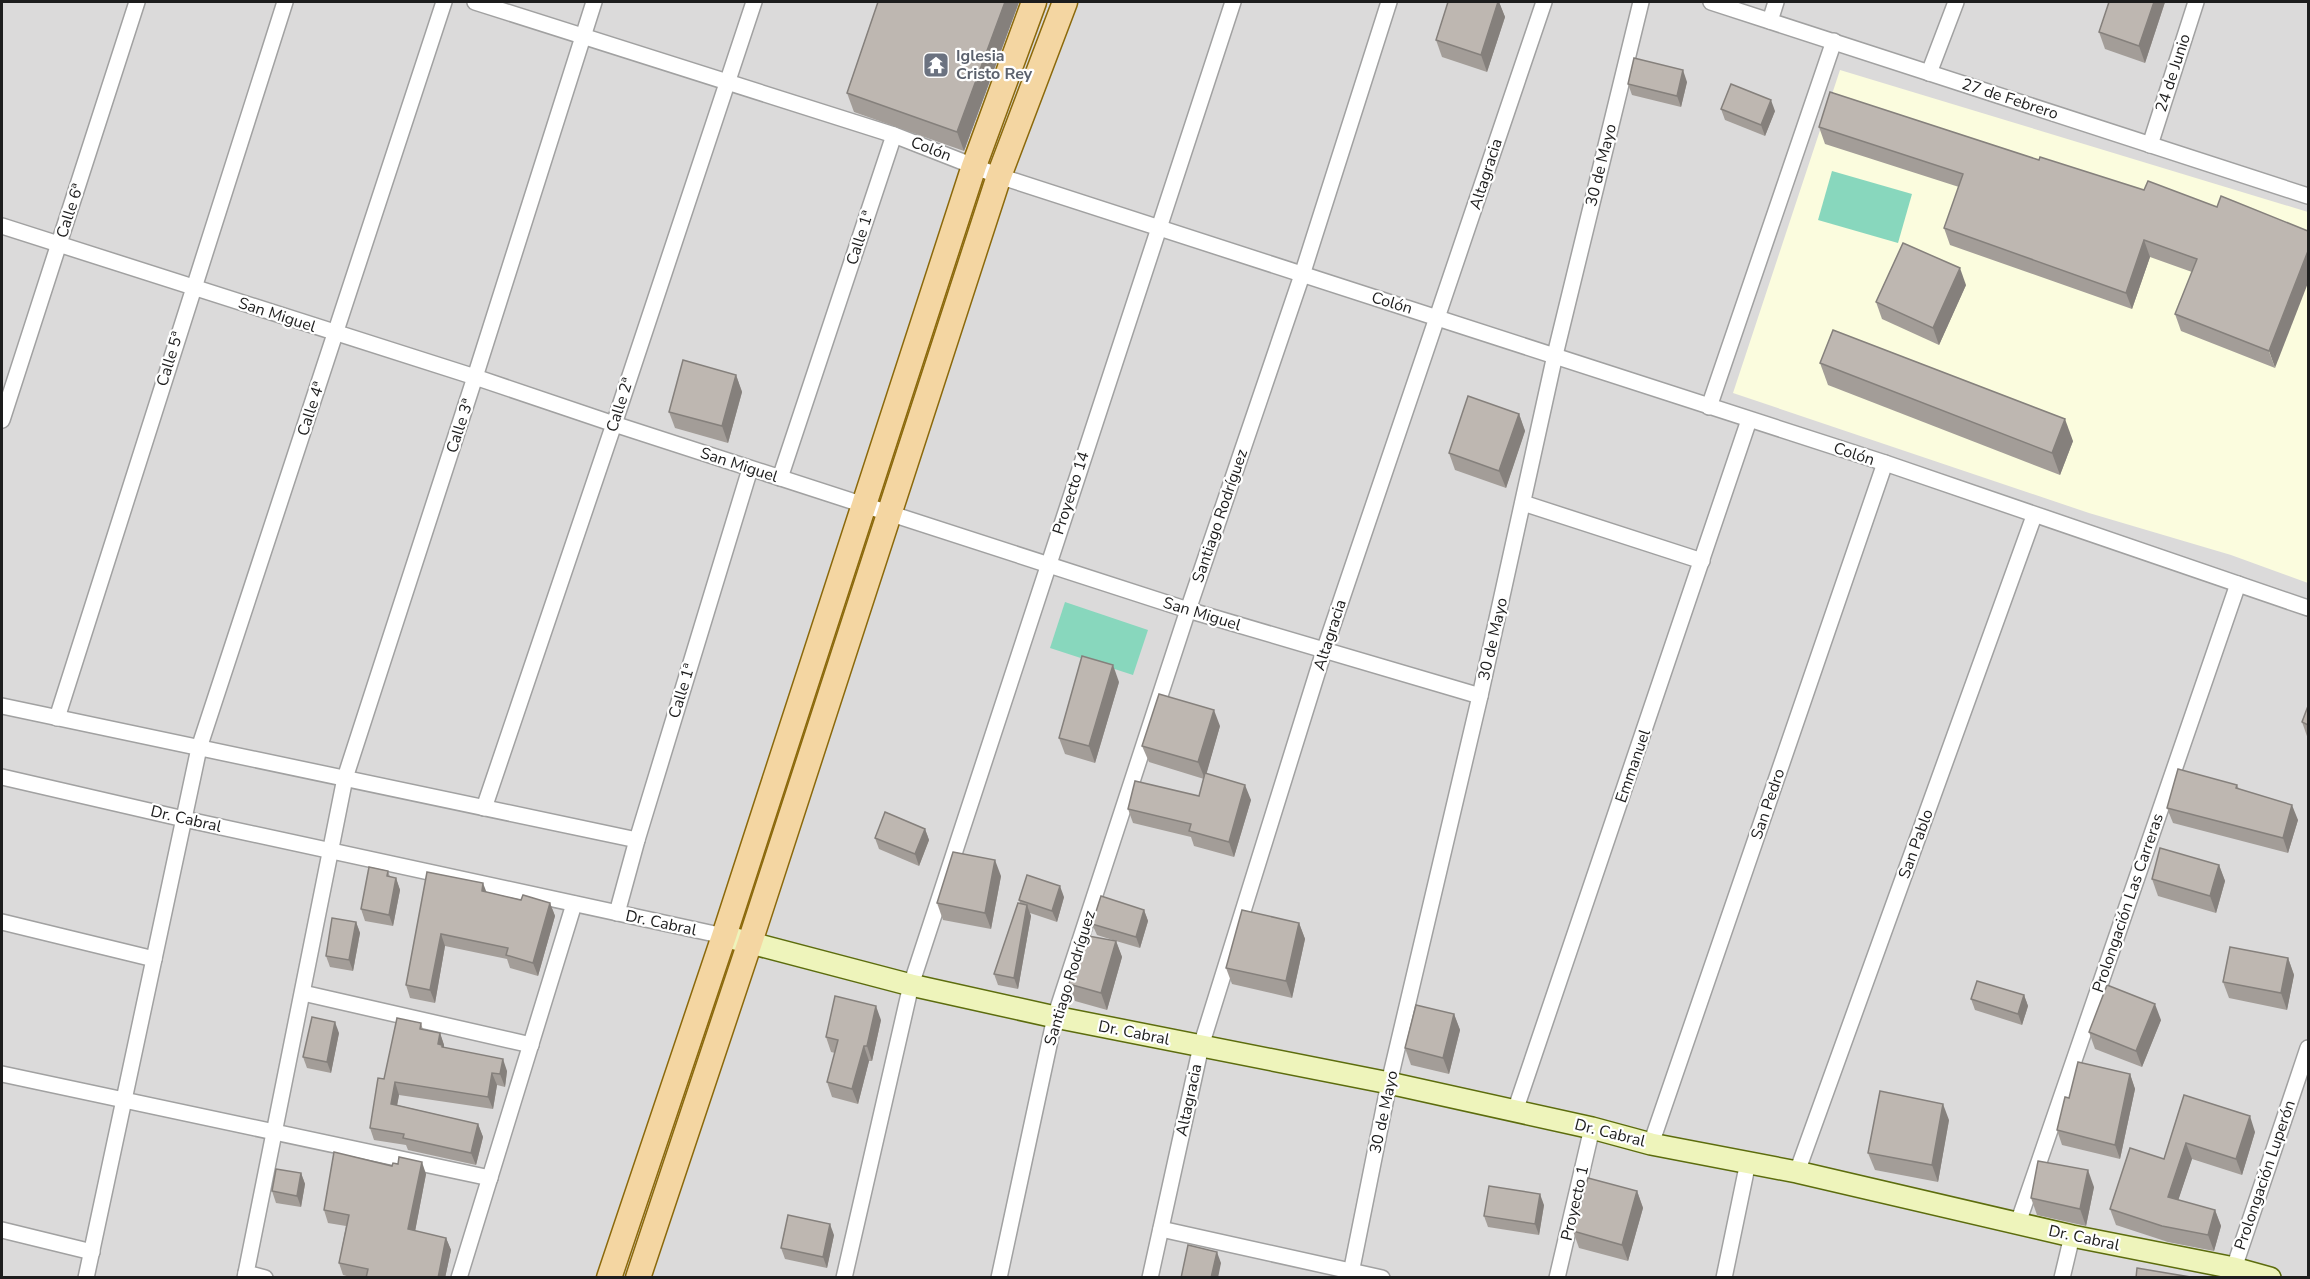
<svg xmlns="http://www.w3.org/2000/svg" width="2310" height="1279" font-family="'Nunito Sans',sans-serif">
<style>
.residential{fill:#dbdada}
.education{fill:#fbfcde}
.pitch{fill:#88d7bd}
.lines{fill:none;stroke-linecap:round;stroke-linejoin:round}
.street-casing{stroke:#a1a1a1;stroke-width:18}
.secondary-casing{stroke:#5c6c0d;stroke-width:24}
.primary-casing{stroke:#8b690b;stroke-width:27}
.street{stroke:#fff;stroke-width:15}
.secondary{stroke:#eef4bb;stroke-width:21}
.primary{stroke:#f4d6a2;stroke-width:24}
.wall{fill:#a39d98}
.shaded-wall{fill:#85807c}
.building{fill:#beb7b1;stroke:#85807c;stroke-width:1.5}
.labels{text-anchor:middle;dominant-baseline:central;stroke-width:4.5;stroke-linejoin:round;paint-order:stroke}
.worship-label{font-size:16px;font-weight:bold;fill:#5b616d;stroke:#fff;text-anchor:start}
.street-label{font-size:16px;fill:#1d1d1d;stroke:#fff}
</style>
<rect width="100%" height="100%" fill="#eeebe4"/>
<rect class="residential" x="2" y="2" width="2306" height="1275"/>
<path class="education" d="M1840,70L2308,212V583L2231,555L2089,513L1733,393Z"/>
<g class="pitch">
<path d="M1832,171L1912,194L1898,243L1818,220Z"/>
<path d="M1065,602L1148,630L1133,675L1050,648Z"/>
</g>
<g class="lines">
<defs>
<g id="street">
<path d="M475,2L894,135L999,176L1885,463L2308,608"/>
<path d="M1711,2L2308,196"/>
<path d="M1770,21L1776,2"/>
<path d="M1929,73L1956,2"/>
<path d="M2150,145L2196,2"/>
<path d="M2,226L475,377L614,424L1188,610L1480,696"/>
<path d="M1709,407L1834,41"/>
<path d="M2,420L137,2"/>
<path d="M780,478L894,135"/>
<path d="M1523,503L1702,561"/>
<path d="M2,706L637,840"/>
<path d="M57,718L285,2"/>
<path d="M2,777L184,819L724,936"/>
<path d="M484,808L614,424L754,2"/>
<path d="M617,913L637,840L750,469"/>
<path d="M2,922L154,959"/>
<path d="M303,993L531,1045"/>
<path d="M2,1074L490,1178"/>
<path d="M1515,1111L1749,420"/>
<path d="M1651,1144L1885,463"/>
<path d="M1797,1172L2034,516"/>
<path d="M2018,1223L2238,584"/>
<path d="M1161,1229L1382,1278"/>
<path d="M2,1230L92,1252"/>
<path d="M2234,1268L2308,1048"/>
<path d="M246,1273L265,1278"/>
<path d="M86,1278L199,748L444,2"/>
<path d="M245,1278L345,778L475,377L594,2"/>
<path d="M459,1278L574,904"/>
<path d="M844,1278L911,985L1233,2"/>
<path d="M999,1278L1055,1017L1188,610L1302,275L1389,2"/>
<path d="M1150,1278L1201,1046L1324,651L1544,2"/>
<path d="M1350,1278L1389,1083L1480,696L1555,355L1641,2"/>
<path d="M1557,1278L1592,1128"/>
<path d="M1724,1278L1748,1162"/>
<path d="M2062,1278L2072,1236"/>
</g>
<path id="secondary" d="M724,936L911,985L1055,1017L1389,1083L1592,1128L1651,1144L1797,1172L2072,1236L2234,1268L2270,1278"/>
<g id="primary">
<path d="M609,1278L724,936L974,166L1034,2"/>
<path d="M638,1278L750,942L999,176L1065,2"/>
</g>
</defs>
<use href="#street" class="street-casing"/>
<use href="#secondary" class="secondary-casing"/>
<use href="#primary" class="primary-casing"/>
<use href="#street" class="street"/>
<use href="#secondary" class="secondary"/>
<use href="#primary" class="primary"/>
</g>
<g class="wall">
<path d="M878,2H1019L964,151L854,112L847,93Z"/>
<path d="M1448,2H1499L1505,17L1487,72L1442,57L1436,40Z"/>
<path d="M2109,2H2165L2145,63L2105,49L2099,32Z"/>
<path d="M1687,82L1681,107L1632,95L1628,84Z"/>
<path d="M1721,109L1775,111L1765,136L1725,120Z"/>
<path d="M1819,127L2039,160L2144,190L2217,207L2275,368L2181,331L2175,314L2192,272L2150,257L2132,309L1950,245L1944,228L1959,187L1825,144Z"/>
<path d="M1966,285L1939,345L1882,319L1876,302Z"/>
<path d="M1820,363L2073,441L2060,475L1828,385Z"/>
<path d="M736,375L742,392L728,443L675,428L669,412Z"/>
<path d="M1519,414L1525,431L1506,488L1455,470L1449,453Z"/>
<path d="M1119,682L1095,763L1065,754L1059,738Z"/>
<path d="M2308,706V739L2302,722Z"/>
<path d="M1220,726L1206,774L1251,800L1234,857L1194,846L1191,837L1133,823L1128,809L1199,796L1204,779L1149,762L1142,746Z"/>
<path d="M2237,785L2239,789L2298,820L2288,853L2173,823L2167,808Z"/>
<path d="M925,829L929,840L919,866L879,849L875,838Z"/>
<path d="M2219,865L2225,881L2216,913L2158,896L2152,879Z"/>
<path d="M388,871L390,877L396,878L400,890L393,926L365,921L361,909Z"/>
<path d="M427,872L487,892L521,900L550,903L555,916L538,976L510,968L507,959L445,946L435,1003L410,998L406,985Z"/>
<path d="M1001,876L991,929L943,920L937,903Z"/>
<path d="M1064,897L1057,922L1030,913L1031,916L1018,989L998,985L994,974L1020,903L1019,900Z"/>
<path d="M1144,910L1148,921L1140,948L1116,941L1122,957L1107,1010L1075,1001L1069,984L1116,941L1097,935L1092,924Z"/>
<path d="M356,922L360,933L353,971L330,967L326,956Z"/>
<path d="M1299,923L1305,939L1292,998L1232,984L1226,968Z"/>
<path d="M2288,958L2294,975L2287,1010L2229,998L2223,982Z"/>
<path d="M2024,995L2028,1006L2022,1025L1975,1010L1971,999Z"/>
<path d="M1454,1014L1460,1030L1449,1074L1411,1065L1405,1048Z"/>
<path d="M881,1020L872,1061H869L858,1104L832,1097L827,1082L835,1053L831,1052L826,1037Z"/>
<path d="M2161,1020L2142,1067L2095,1049L2089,1032Z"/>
<path d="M421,1023L423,1030L440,1033L444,1045V1048L507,1071L505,1087L497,1085L493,1109L399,1095L397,1105L478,1124L483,1137L476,1165L408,1150L406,1145L374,1140L370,1128L384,1079Z"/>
<path d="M339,1033L331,1073L307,1068L303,1057Z"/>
<path d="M2130,1074L2135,1089L2120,1159L2062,1145L2057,1130L2069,1098Z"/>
<path d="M2184,1095L2255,1132L2242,1175L2192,1159L2178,1200L2215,1210L2221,1226L2214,1251L2168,1242L2116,1225L2110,1209L2164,1159Z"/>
<path d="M1949,1120L1938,1182L1875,1170L1868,1153Z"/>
<path d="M301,1173L305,1184L301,1207L276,1203L272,1191Z"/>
<path d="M426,1174L415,1231L446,1238L451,1250L445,1278H354L343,1275L339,1263L346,1226L328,1223L324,1210Z"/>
<path d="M2094,1187L2086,1226L2037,1215L2031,1198Z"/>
<path d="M1637,1191L1643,1208L1628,1261L1579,1248L1573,1231Z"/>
<path d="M1544,1205L1539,1235L1488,1227L1484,1216Z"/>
<path d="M834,1235L827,1268L785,1259L781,1248Z"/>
</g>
<g class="shaded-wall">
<path d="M1005,2H1019L964,151L957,132Z"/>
<path d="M1498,2H1499L1505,17L1487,72L1481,55Z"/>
<path d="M2154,2H2165L2145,63L2139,46Z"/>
<path d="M1683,70L1687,82L1681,107L1677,96Z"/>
<path d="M1771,100L1775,111L1765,136L1761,125Z"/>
<path d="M2144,240L2150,257L2132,309L2126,293Z"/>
<path d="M2308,251V283L2275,368L2269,351Z"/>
<path d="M1960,268L1966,285L1939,345L1933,328Z"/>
<path d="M736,375L742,392L728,443L722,426Z"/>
<path d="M1519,414L1525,431L1506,488L1499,471Z"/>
<path d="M2065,419L2073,441L2060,475L2052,453Z"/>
<path d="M1113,665L1119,682L1095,763L1089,746Z"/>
<path d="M1214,710L1220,726L1205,779L1198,762Z"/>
<path d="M1245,785L1251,800L1234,857L1229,842Z"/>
<path d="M2292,805L2298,820L2288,853L2283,838Z"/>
<path d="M925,829L929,840L919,866L915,854Z"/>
<path d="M995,860L1001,876L991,929L985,913Z"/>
<path d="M2219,865L2225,881L2216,913L2210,896Z"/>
<path d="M396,878L400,890L393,926L389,915Z"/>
<path d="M483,883L488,896L482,891Z"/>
<path d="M1060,886L1064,897L1057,922L1052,911Z"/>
<path d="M550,903L555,916L538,976L533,963Z"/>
<path d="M1027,905L1031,916L1018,989L1014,978Z"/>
<path d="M1144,910L1148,921L1140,948L1136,937Z"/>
<path d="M356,922L360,933L353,971L349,960Z"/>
<path d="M1299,923L1305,939L1292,998L1286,981Z"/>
<path d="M441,934L445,946L435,1003L430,990Z"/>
<path d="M1116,941L1122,957L1107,1010L1101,993Z"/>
<path d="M2288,958L2294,975L2287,1010L2281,993Z"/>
<path d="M2024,995L2028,1006L2022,1025L2018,1014Z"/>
<path d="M2155,1004L2161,1020L2142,1067L2136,1051Z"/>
<path d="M876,1006L881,1020L872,1061L867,1046Z"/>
<path d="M1454,1014L1460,1030L1449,1074L1443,1058Z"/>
<path d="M335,1022L339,1033L331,1073L327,1062Z"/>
<path d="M440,1033L444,1045V1048L438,1044Z"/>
<path d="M864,1046L869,1061L858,1104L852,1089Z"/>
<path d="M503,1059L507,1071L505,1087L500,1074Z"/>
<path d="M492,1073L497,1085L493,1109L488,1097Z"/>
<path d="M2130,1074L2135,1089L2120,1159L2115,1145Z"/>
<path d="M395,1082L399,1095L395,1116L391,1104Z"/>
<path d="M1943,1104L1949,1120L1938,1182L1932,1165Z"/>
<path d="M2250,1116L2255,1132L2242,1175L2236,1159Z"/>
<path d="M478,1124L483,1137L476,1165L471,1153Z"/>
<path d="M2186,1143L2192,1159L2174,1213L2168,1197Z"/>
<path d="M422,1162L426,1174L413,1242L408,1229Z"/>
<path d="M2088,1170L2094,1187L2086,1226L2080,1209Z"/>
<path d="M301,1173L305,1184L301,1207L297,1196Z"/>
<path d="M1637,1191L1643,1208L1628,1261L1622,1245Z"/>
<path d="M1540,1194L1544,1205L1539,1235L1535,1224Z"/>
<path d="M2215,1210L2221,1226L2214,1251L2208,1235Z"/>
<path d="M830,1224L834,1235L827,1268L823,1257Z"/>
<path d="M446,1238L451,1250L445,1278H438Z"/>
<path d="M1217,1252L1221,1263L1218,1278H1211Z"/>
</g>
<g class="building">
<path d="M878,2H1005L957,132L847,93Z"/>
<path d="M1448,2H1498L1481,55L1436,40Z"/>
<path d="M2109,2H2154L2139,46L2099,32Z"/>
<path d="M1634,58L1683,70L1677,96L1628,84Z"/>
<path d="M1731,84L1771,100L1761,125L1721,109Z"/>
<path d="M1830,92L2039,160L2040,157L2144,190L2148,181L2217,207L2221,196L2308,231V251L2269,351L2175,314L2197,259L2144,240L2126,293L1944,228L1963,174L1819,127Z"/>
<path d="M1903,243L1960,268L1933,328L1876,302Z"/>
<path d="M1833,330L2065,419L2052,453L1820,363Z"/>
<path d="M683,360L736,375L722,426L669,412Z"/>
<path d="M1468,396L1519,414L1499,471L1449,453Z"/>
<path d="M1082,656L1113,665L1089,746L1059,738Z"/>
<path d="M1159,694L1214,710L1198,762L1142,746Z"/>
<path d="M2308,706V725L2302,722Z"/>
<path d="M2178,769L2237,785L2236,788L2292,805L2283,838L2167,808Z"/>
<path d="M1205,773L1245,785L1229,842L1189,831L1191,824L1128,809L1135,781L1199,796Z"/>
<path d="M885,812L925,829L915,854L875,838Z"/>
<path d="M2160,848L2219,865L2210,896L2152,879Z"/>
<path d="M953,852L995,860L985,913L937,903Z"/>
<path d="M369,867L388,871L387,876L396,878L389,915L361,909Z"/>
<path d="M427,872L483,883L482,891L521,900L523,895L550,903L533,963L506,955L508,948L441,934L430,990L406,985Z"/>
<path d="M1027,875L1060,886L1052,911L1019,900Z"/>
<path d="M1101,896L1144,910L1136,937L1092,924Z"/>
<path d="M1018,903L1027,905L1014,978L994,974Z"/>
<path d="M1242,910L1299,923L1286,981L1226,968Z"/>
<path d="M332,918L356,922L349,960L326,956Z"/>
<path d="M1083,935L1116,941L1101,993L1069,984Z"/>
<path d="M2230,947L2288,958L2281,993L2223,982Z"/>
<path d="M1977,981L2024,995L2018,1014L1971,999Z"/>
<path d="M2107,985L2155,1004L2136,1051L2089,1032Z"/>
<path d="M835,996L876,1006L867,1046H864L852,1089L827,1082L838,1040L826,1037Z"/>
<path d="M1416,1005L1454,1014L1443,1058L1405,1048Z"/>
<path d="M312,1017L335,1022L327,1062L303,1057Z"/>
<path d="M397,1018L421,1023L420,1029L440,1033L438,1044L442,1045V1047L503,1059L500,1074L492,1073L488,1097L395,1082L391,1104L478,1124L471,1153L403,1138L404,1134L370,1128L378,1078L384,1079Z"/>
<path d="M2078,1062L2130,1074L2115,1145L2057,1130L2065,1097L2069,1098Z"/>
<path d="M1880,1091L1943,1104L1932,1165L1868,1153Z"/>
<path d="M2184,1095L2250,1116L2236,1159L2186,1143L2168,1197L2215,1210L2208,1235L2162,1226L2110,1209L2130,1148L2164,1159Z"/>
<path d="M334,1152L392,1166L393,1163L398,1164L399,1157L422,1162L408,1229L446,1238L438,1278H366L368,1269L339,1263L349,1215L324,1210Z"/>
<path d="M2038,1161L2088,1170L2080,1209L2031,1198Z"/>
<path d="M276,1169L301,1173L297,1196L272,1191Z"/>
<path d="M1588,1178L1637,1191L1622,1245L1573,1231Z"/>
<path d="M1489,1186L1540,1194L1535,1224L1484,1216Z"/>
<path d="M788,1215L830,1224L823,1257L781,1248Z"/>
<path d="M1188,1245L1217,1252L1211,1278H1181Z"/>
<path d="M2137,1268L2190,1277V1278H2136Z"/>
</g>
<defs>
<symbol id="temple-square" viewBox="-11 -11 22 22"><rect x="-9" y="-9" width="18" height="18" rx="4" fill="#6b7280" stroke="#fff"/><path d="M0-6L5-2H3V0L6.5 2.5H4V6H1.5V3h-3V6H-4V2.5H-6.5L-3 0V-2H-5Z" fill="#fff"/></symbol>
</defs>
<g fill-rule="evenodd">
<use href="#temple-square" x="921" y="50" width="30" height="30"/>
</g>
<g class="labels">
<g class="worship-label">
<text x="956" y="56">Iglesia<tspan x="956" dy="18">Cristo Rey</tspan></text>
</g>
<g class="street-label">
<text transform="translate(2173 73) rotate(-72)">24 de Junio</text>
<text transform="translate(2010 99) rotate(18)">27 de Febrero</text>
<text transform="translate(931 149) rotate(21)">Colón</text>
<text transform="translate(1601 165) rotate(-76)">30 de Mayo</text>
<text transform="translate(1486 174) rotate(-72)">Altagracia</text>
<text transform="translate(70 211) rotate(-72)">Calle 6ª</text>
<text transform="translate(860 238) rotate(-72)">Calle 1ª</text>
<text transform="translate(1392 303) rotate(17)">Colón</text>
<text transform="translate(277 315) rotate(18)">San Miguel</text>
<text transform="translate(170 359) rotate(-73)">Calle 5ª</text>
<text transform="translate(620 405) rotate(-72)">Calle 2ª</text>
<text transform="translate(311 409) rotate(-72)">Calle 4ª</text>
<text transform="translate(460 426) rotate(-72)">Calle 3ª</text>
<text transform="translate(1854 454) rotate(18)">Colón</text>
<text transform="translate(739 465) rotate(18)">San Miguel</text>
<text transform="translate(1071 493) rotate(-72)">Proyecto 14</text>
<text transform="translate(1220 516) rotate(-71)">Santiago Rodríguez</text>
<text transform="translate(1202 614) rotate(17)">San Miguel</text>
<text transform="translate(1330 635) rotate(-72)">Altagracia</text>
<text transform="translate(1493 639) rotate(-77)">30 de Mayo</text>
<text transform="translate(682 691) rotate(-73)">Calle 1ª</text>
<text transform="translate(1633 766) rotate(-71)">Emmanuel</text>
<text transform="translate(1768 804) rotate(-71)">San Pedro</text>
<text transform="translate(186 819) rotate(13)">Dr. Cabral</text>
<text transform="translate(1916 844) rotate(-70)">San Pablo</text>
<text transform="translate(2128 903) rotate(-71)">Prolongación Las Carreras</text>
<text transform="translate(661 923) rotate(12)">Dr. Cabral</text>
<text transform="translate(1070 978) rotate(-73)">Santiago Rodríguez</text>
<text transform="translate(1134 1033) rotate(11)">Dr. Cabral</text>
<text transform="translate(1189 1100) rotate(-78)">Altagracia</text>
<text transform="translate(1384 1112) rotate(-78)">30 de Mayo</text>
<text transform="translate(1610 1133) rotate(14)">Dr. Cabral</text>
<text transform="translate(2265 1175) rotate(-71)">Prolongación Luperón</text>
<text transform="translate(1575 1203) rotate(-77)">Proyecto 1</text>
<text transform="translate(2084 1238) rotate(12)">Dr. Cabral</text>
</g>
</g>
<rect width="2310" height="1279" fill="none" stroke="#1d1d1d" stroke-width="6"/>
</svg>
